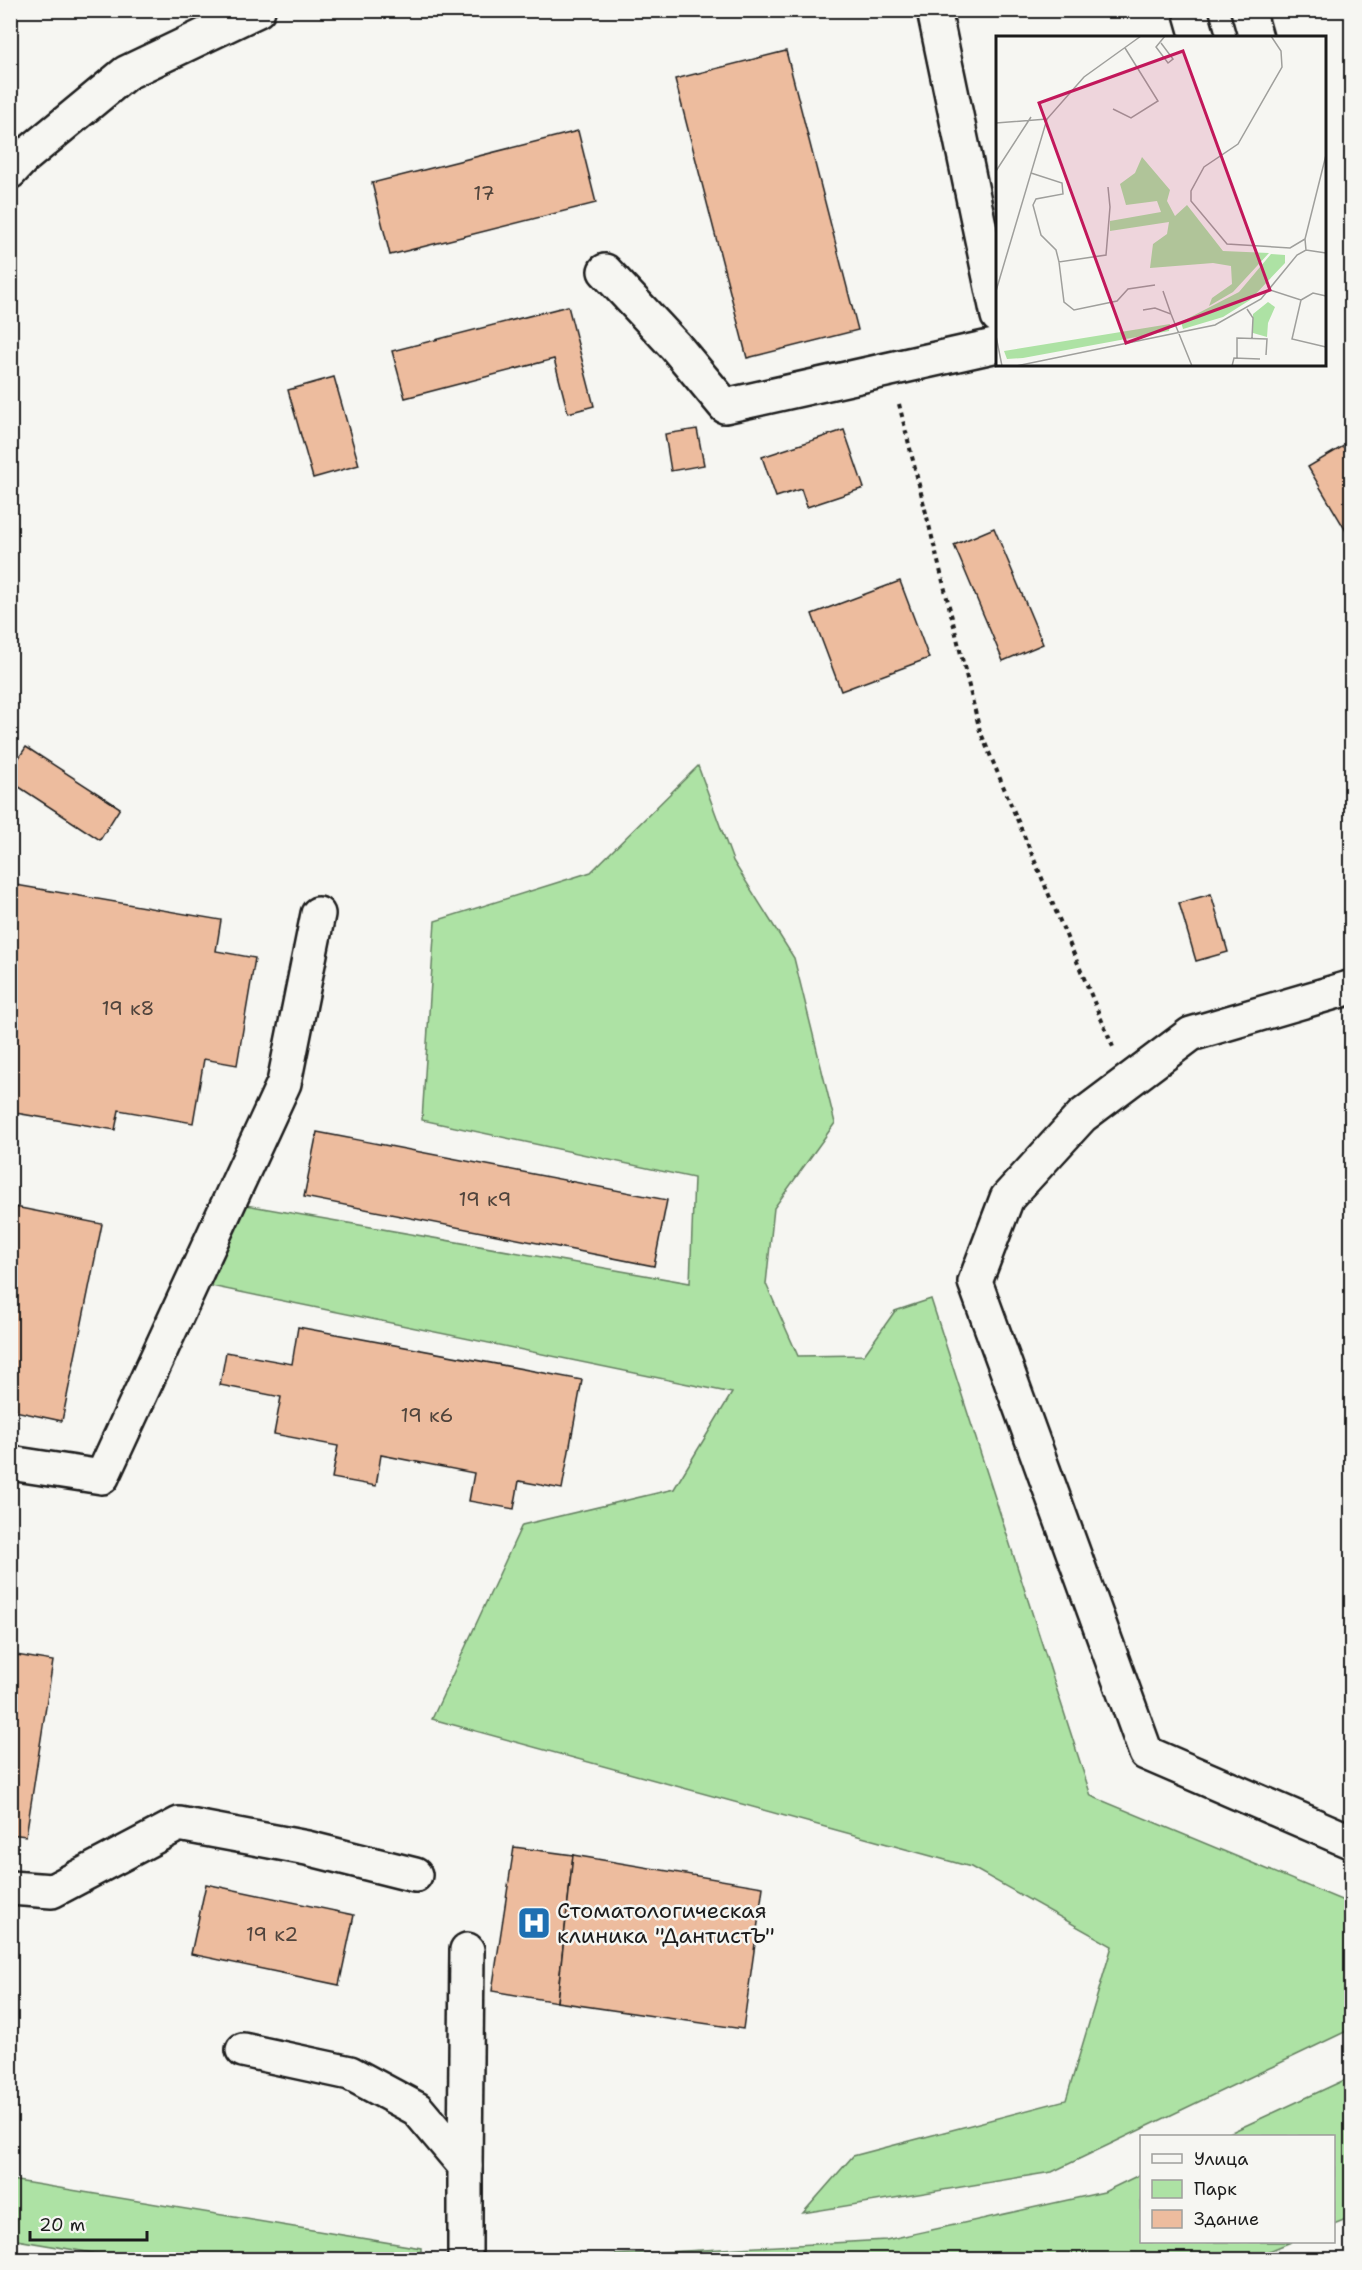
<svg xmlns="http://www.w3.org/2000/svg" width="1362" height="2270" font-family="'Shantell Sans',sans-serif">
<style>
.green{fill:#ade2a4;stroke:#647f60;stroke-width:1.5}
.building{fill:#edbc9e;stroke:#1c1c1c;stroke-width:1.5}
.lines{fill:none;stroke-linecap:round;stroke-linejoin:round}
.minor-casing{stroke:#1c1c1c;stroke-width:38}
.path{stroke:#1c1c1c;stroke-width:4;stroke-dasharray:4.5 4.5;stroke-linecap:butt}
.minor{stroke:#f6f6f2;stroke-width:33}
.labels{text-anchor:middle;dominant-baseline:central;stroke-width:5;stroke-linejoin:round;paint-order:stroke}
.number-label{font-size:20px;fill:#50443c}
.poi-label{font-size:22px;fill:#1c1c1c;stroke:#f6f6f2;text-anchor:start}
.inset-road{fill:none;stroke:#9f9f9c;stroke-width:1.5}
.view{fill:#c2185b;fill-opacity:0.15;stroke:#c2185b;stroke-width:3}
.inset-edge{fill:none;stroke:#1c1c1c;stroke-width:3}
</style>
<rect width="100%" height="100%" fill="#f6f6f2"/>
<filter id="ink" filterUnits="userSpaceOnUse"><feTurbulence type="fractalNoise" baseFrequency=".0167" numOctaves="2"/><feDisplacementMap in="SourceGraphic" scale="12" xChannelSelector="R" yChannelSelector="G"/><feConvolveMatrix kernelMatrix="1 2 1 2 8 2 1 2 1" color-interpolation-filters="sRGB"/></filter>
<g filter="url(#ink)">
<g class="green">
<path d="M698,766L733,861L794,958L835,1123L774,1208L766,1284L798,1356L864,1355L895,1311L931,1299L1091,1796L1351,1904V2029L1052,2172L803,2213L853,2156L1066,2100L1112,1946L971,1867L432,1719L522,1525L674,1489L732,1393L206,1285L240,1204L690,1283L694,1178L422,1120L435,921L591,872Z"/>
<path d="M1351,2077V2217L1334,2224V2136H1223Z"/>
<path d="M1141,2174L1142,2242H1291L1247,2260L539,2259L886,2240L1104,2192Z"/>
<path d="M11,2180L421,2248V2259H128L11,2239Z"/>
</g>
<g class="building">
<path d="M786,51L858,330L747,358L675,79Z"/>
<path d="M578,131L596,203L390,255L372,183Z"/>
<path d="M568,306L594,406L568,413L554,359L405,398L392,351Z"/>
<path d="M334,377L359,465L313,478L288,390Z"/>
<path d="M697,429L704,465L671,471L665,434Z"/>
<path d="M844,430L864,488L807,507L801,489L776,497L762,457Z"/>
<path d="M1352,441V541L1308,467Z"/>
<path d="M994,528L1043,644L1003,661L954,545Z"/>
<path d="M900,581L929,658L841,691L812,614Z"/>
<path d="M26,747L120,808L100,840L10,781V771Z"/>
<path d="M10,884L221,920L216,951L255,958L237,1065L204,1059L193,1123L119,1110L115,1130L10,1112Z"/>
<path d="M1211,894L1228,952L1196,961L1179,903Z"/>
<path d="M317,1132L667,1200L654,1266L304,1197Z"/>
<path d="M10,1206L102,1224L62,1421L10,1410Z"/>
<path d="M298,1327L582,1380L562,1489L519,1481L514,1509L469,1501L474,1473L381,1455L376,1486L332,1478L338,1446L274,1434L281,1397L220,1385L226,1352L292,1364Z"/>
<path d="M10,1654L53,1661L26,1836L10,1834Z"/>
<path d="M514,1847L573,1855L557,2002L492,1991Z"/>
<path d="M573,1855L763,1887L743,2029L557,2002Z"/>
<path d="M206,1884L354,1915L339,1985L191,1954Z"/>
</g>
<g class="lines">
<defs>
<g id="minor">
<path d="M934,10L998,316"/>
<path d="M1190,10L1198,38"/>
<path d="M1248,10L1256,38"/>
<path d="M10,172L23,158L126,73L258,10"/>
<path d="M605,271L676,347L725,406L998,345"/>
<path d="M1352,987L1191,1034L1082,1116L1007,1198L975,1282L1146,1753L1352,1842"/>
<path d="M10,1463L102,1477L284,1083L318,914"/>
<path d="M10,1888L52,1891L179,1824L307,1848L415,1875"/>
<path d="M243,2050L350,2073L417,2109L465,2166V2260"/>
<path d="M465,2166L467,1950"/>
</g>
</defs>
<use href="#minor" class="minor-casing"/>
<path class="path" d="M899,404L980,731L1113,1047"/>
<use href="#minor" class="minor"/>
</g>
</g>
<defs>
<symbol id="hospital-square" viewBox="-11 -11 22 22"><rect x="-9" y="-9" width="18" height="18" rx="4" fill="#1f6fb2" stroke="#f6f6f2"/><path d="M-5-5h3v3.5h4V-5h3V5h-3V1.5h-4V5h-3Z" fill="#fff"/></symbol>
</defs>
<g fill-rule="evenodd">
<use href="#hospital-square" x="515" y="1904" width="38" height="38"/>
</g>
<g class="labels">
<g class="number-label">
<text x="484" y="193">17</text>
<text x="128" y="1008">19 к8</text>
<text x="485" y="1199">19 к9</text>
<text x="427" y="1415">19 к6</text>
<text x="272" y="1934">19 к2</text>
</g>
<g class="poi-label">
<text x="557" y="1910">Стоматологическая<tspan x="557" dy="25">клиника "ДантистЪ"</tspan></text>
</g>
</g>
<g transform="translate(996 36)">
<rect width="330" height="330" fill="#f6f6f2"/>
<path d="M146,121L174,154L171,165L179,180L191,169L227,215L273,217L237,256L213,270L216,262L236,248L235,230L217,227L154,232L157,208L171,198L173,186L114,195V185L165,176L161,165L130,169L124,148L139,137ZM275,218L289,219V227L254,264L227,281L187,293L185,286L243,256ZM272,266L279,271L272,287L271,301L257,297V278ZM174,288L173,295L27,322L11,323L8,315Z" fill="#ade2a4"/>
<path class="inset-road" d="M275,0L285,15L286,31L242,108L208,131L195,155V165L231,208L294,212L309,203M165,7L177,23L172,27L160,11L169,0M117,73L135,82L162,65L129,12M0,87L51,83M35,137L66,147L67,158L40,163L37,169L45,199L60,214L63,226L110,219L114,171L112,151M0,155V135L35,81M310,214L309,203L330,119M63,226L68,266L78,274L121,265L132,253L159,249M274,254L305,264L296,303L330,311M0,255L51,83L88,41L145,0M167,255L175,278M305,264L317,257L330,260M251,273L257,282L256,302M147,274L159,272L175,278L196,330M0,300L6,330M241,322V302L271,303L270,319M20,330L219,289L265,263L301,219L310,214L330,217M236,330L238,322L264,323"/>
<path class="view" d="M187,15L274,254L130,307L43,67Z"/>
<rect width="330" height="330" class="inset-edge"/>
</g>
<rect width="1362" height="2270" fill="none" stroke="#f6f6f2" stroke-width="36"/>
<rect x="18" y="18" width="1326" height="2234" fill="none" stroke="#1c1c1c" stroke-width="2" filter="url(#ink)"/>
<rect x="1140" y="2135" width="195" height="108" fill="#f6f6f2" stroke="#9f9f9c" stroke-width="1.5"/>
<rect x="1152" y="2154" width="30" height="9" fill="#f6f6f2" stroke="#9f9f9c" stroke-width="1.5"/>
<text x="1194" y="2165" font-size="18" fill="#1c1c1c">Улица</text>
<rect x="1152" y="2180" width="30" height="18" fill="#ade2a4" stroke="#9f9f9c" stroke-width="1.5"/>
<text x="1194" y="2195" font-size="18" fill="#1c1c1c">Парк</text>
<rect x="1152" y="2210" width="30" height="18" fill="#edbc9e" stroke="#9f9f9c" stroke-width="1.5"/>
<text x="1194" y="2225" font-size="18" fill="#1c1c1c">Здание</text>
<path d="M30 2231v9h117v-9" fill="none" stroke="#1c1c1c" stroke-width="3"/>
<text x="39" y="2231" font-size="18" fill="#1c1c1c" stroke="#f6f6f2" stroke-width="4.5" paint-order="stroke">20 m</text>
</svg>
